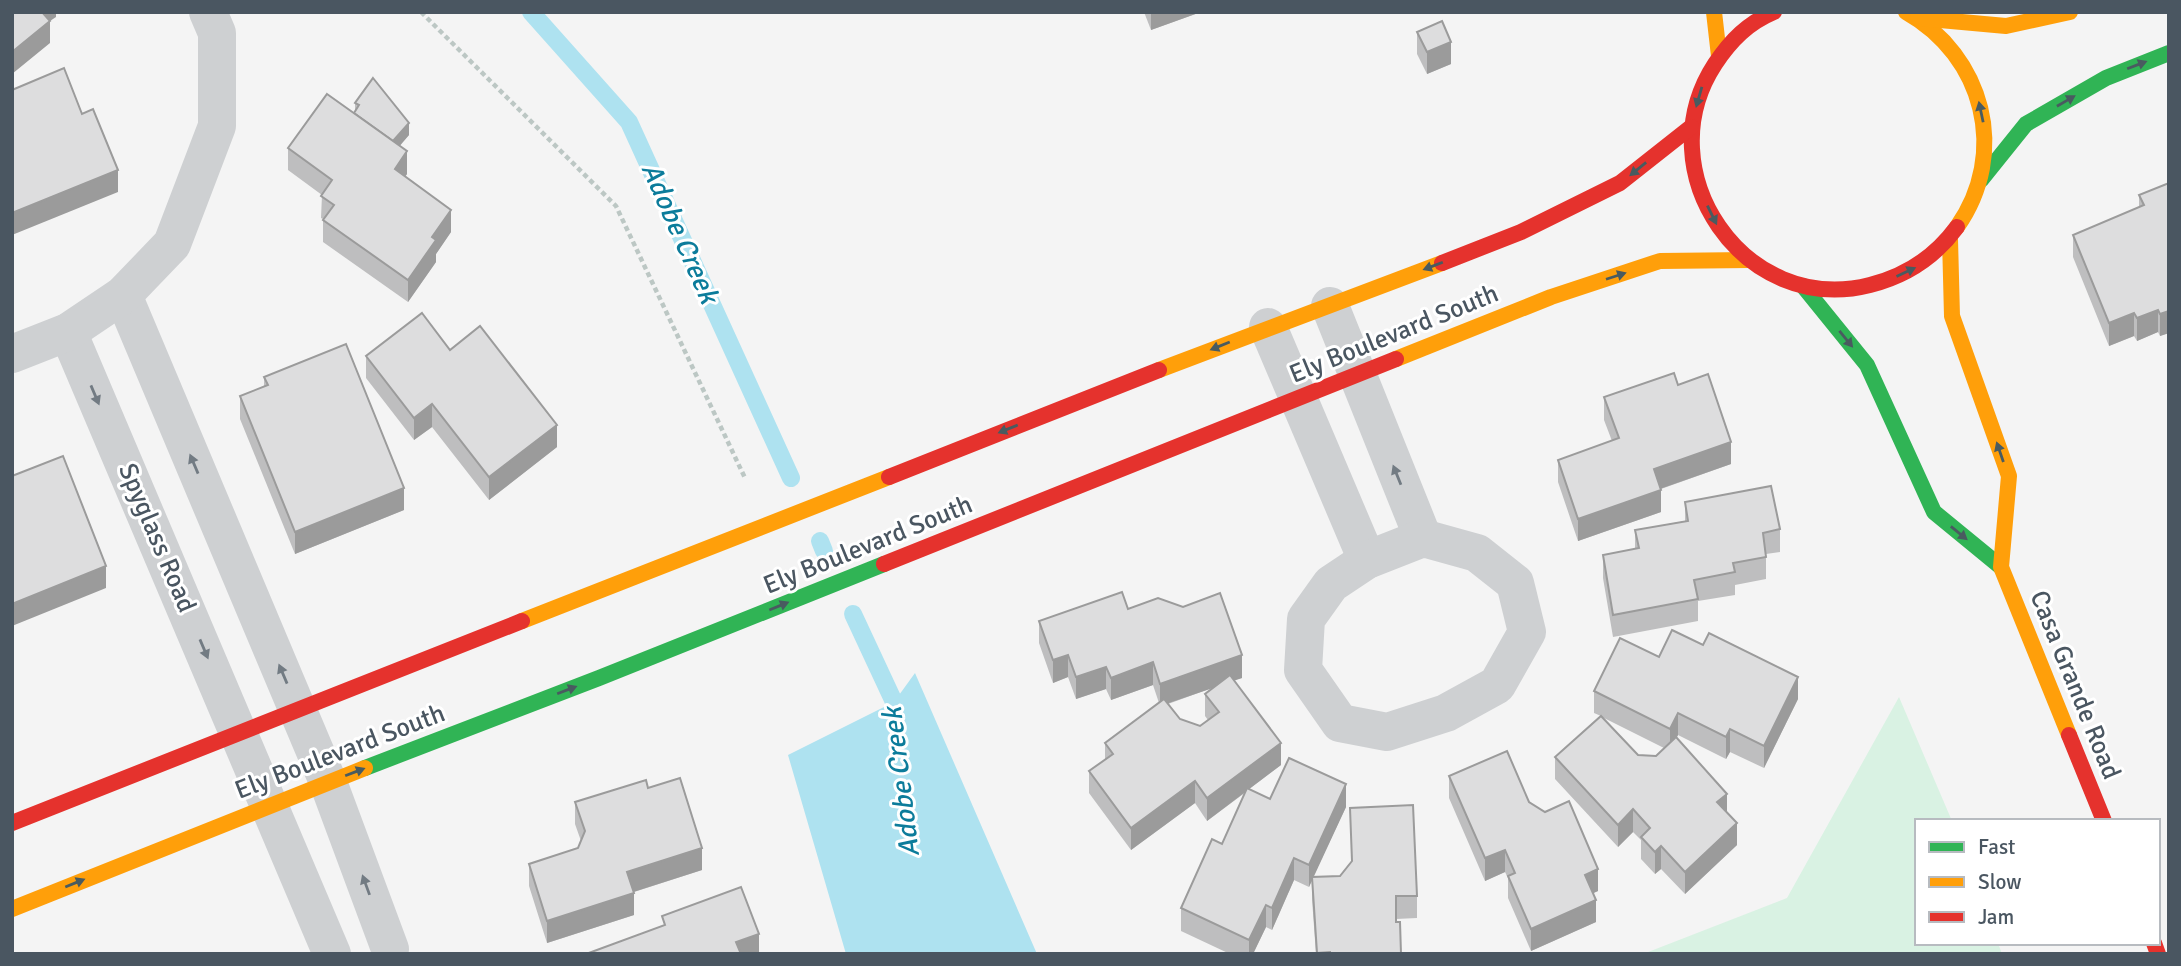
<svg xmlns="http://www.w3.org/2000/svg" width="2181" height="966" font-family="Signika,sans-serif">
<style>
.green{fill:#d9f2e3}
.water{fill:#aee2f0}
.lines{fill:none;stroke-linecap:round;stroke-linejoin:round}
.stream{stroke:#aee2f0;stroke-width:18}
.path{stroke:#bcc7c4;stroke-width:4.5;stroke-dasharray:5 3.5;stroke-linecap:butt}
.street{stroke:#ced0d2;stroke-width:38}
.fast{stroke:#30b455;stroke-width:16}
.slow{stroke:#ff9f0a;stroke-width:16}
.jam{stroke:#e5322d;stroke-width:16}
.wall{fill:#bebebf;fill-rule:evenodd}
.shaded-wall{fill:#9b9b9b}
.building{fill:#ddddde;stroke:#9b9b9b;stroke-width:2}
.oneway{fill:#495b60}
.oneway2{fill:#727b83}
.labels{text-anchor:middle;dominant-baseline:central;stroke-width:6;stroke-linejoin:round;paint-order:stroke}
.street-label{font-size:26px;fill:#4a5661;stroke:#fff}
.water-label{font-size:28px;font-style:italic;fill:#0c7c9b;stroke:#fff}
</style>
<rect width="100%" height="100%" fill="#f4f4f4"/>
<path class="green" d="M1899,697L1952,821H1917V943H1998L2002,954H1643L1787,898Z"/>
<path class="water" d="M915,673L1037,954H846L788,755L894,702Z"/>
<g class="lines">
<g class="stream">
<path d="M531,12L629,122L791,478"/>
<path d="M820,541L824,551"/>
<path d="M853,614L894,702L896,724"/>
</g>
<path class="path" d="M421,12L616,206L745,478"/>
<g class="street">
<path d="M123,295L328,782L390,949"/>
<path d="M1330,306L1423,538"/>
<path d="M1268,327L1367,560"/>
<path d="M68,332L332,954"/>
<path d="M12,354L68,332L123,295L172,244L217,126V33L208,12"/>
<path d="M1423,538L1477,553L1515,583L1527,632L1497,685L1446,713L1387,732L1340,723L1303,670L1306,619L1331,584L1367,560Z"/>
</g>
<g class="fast">
<path d="M1981,180L2026,124L2106,78L2169,53"/>
<path d="M1803,286L1867,365L1934,512L2001,567"/>
<path d="M365,768L599,678L884,564"/>
</g>
<g class="slow">
<path d="M1714,12L1719,56"/>
<path d="M1906,12C1984,56 2009,153 1957,227"/>
<path d="M1918,18L2006,26L2070,12"/>
<path d="M1950,239L1952,316L2009,476L2001,567L2069,735"/>
<path d="M1396,359L1551,297L1660,261L1749,260"/>
<path d="M1159,370L1442,263"/>
<path d="M522,621L889,477"/>
<path d="M12,909L365,768"/>
</g>
<g class="jam">
<path d="M1774,12C1748,23 1731,40 1715,64C1645,171 1744,317 1870,285C1906,276 1935,257 1957,227"/>
<path d="M1442,263L1521,232L1620,183L1691,127"/>
<path d="M889,477L1159,370"/>
<path d="M884,564L1396,359"/>
<path d="M2069,735L2104,821"/>
<path d="M12,823L522,621"/>
<path d="M2154,943L2158,954"/>
</g>
</g>
<g class="wall">
<path d="M1144,12H1201L1151,30Z"/>
<path d="M1417,32L1451,64L1427,74L1417,54Z"/>
<path d="M355,103L409,135L399,146L407,174L405,176L451,232L436,254V262L408,302L323,242V219L321,218L322,195L288,170V148L354,113L355,111Z"/>
<path d="M2169,183V333L2160,336L2158,332L2137,341L2134,336L2109,346L2073,257V235L2139,207V195Z"/>
<path d="M450,350L557,447L489,500L432,427L414,440L366,378V356Z"/>
<path d="M264,377L404,510L295,554L240,419V396L264,386Z"/>
<path d="M1678,385L1731,464L1661,489V512L1578,541L1558,482V460L1612,441L1604,420V397Z"/>
<path d="M1685,502L1780,529V552L1766,554V579L1735,585V595L1698,601V621L1613,637L1603,578V555L1635,549V530L1685,521Z"/>
<path d="M1128,609L1242,678L1234,680L1281,765L1249,789L1270,799L1346,807L1313,877L1340,876L1352,862L1350,808L1417,896V918L1396,919L1401,954H1316L1312,899V880L1309,887L1294,880L1272,930L1266,927L1253,954H1230L1181,931V908L1222,844L1246,792L1207,821L1195,803L1131,850L1089,793V771L1105,760V743L1159,703L1153,685L1111,700L1106,689L1076,699L1068,677L1053,683L1039,643V621ZM1212,688L1205,694V716L1208,720L1200,726L1180,719L1168,704Z"/>
<path d="M1659,657L1798,699L1764,768L1730,752L1726,759L1678,735L1676,738L1727,813L1737,845L1685,894L1661,869L1655,874L1641,859V840L1633,832L1618,847L1555,779V757L1601,716L1594,713V691ZM1602,717L1664,748L1656,756L1638,755Z"/>
<path d="M1449,776L1529,802L1598,891L1593,893L1596,922L1531,951L1508,898V878L1505,872L1485,881L1449,798Z"/>
<path d="M648,788L702,870L634,892V915L547,943L529,886V864L578,848L581,841L575,824V802Z"/>
</g>
<g class="shaded-wall">
<path d="M39,12H56V17L50,21V43L12,74V52Z"/>
<path d="M1151,12H1201L1151,30Z"/>
<path d="M1451,42V64L1427,74V52Z"/>
<path d="M409,123V135L392,155V143Z"/>
<path d="M407,151V174L395,191V169Z"/>
<path d="M118,170V192L12,235V213Z"/>
<path d="M451,210V232L436,254V262L408,302V280L432,237Z"/>
<path d="M2158,310V332L2137,341V318Z"/>
<path d="M2169,311V333L2160,336V314Z"/>
<path d="M2134,313V336L2109,346V323Z"/>
<path d="M432,404V427L414,440V418Z"/>
<path d="M557,425V447L489,500V477Z"/>
<path d="M1731,442V464L1654,491V469Z"/>
<path d="M404,488V510L295,554V532Z"/>
<path d="M1661,490V512L1578,541V519Z"/>
<path d="M106,566V588L12,626V604Z"/>
<path d="M1068,655V677L1053,683V660Z"/>
<path d="M1242,655V678L1160,706V684Z"/>
<path d="M1153,662V685L1111,700V678Z"/>
<path d="M1106,667V689L1076,699V677Z"/>
<path d="M1798,677V699L1764,768V746Z"/>
<path d="M1678,713V735L1670,751V729Z"/>
<path d="M1730,729V752L1726,759V737Z"/>
<path d="M1281,743V765L1207,821V798Z"/>
<path d="M1195,781V803L1131,850V828Z"/>
<path d="M1346,784V807L1309,887V865Z"/>
<path d="M1727,794V816L1717,802Z"/>
<path d="M1633,809V832L1618,847V825Z"/>
<path d="M1737,823V845L1685,894V872Z"/>
<path d="M1661,846V869L1655,874V852Z"/>
<path d="M702,848V870L627,894V872Z"/>
<path d="M1505,850V872L1485,881V858Z"/>
<path d="M1294,858V880L1272,930V908Z"/>
<path d="M1598,869V891L1585,897V875Z"/>
<path d="M634,893V915L547,943V921Z"/>
<path d="M1596,900V922L1531,951V929Z"/>
<path d="M1266,905V927L1253,954H1249V940Z"/>
<path d="M759,934V954H736V942Z"/>
</g>
<g class="building">
<path d="M12,12H42L50,21L12,52Z"/>
<path d="M1442,21L1451,42L1427,52L1417,32Z"/>
<path d="M64,68L82,114L93,109L118,170L12,213V90Z"/>
<path d="M373,78L409,123L393,141L354,113L359,105L355,103Z"/>
<path d="M327,94L407,151L395,169L451,210L432,237L436,240L408,280L323,220L334,205L321,196L332,180L288,148Z"/>
<path d="M2169,183V311L2160,314L2158,310L2137,318L2134,313L2109,323L2073,235L2144,205L2139,195Z"/>
<path d="M422,313L450,350L480,326L557,425L489,477L432,404L414,418L366,356Z"/>
<path d="M346,344L404,488L295,532L240,396L268,385L264,377Z"/>
<path d="M1674,373L1678,385L1708,374L1731,442L1654,469L1661,490L1578,519L1558,460L1619,438L1604,397Z"/>
<path d="M63,456L106,566L12,604V476Z"/>
<path d="M1771,486L1780,529L1763,533L1766,557L1733,563L1735,572L1694,580L1698,599L1613,615L1603,555L1639,548L1635,530L1688,521L1685,502Z"/>
<path d="M1122,592L1128,609L1158,598L1183,607L1220,593L1242,655L1160,684L1153,662L1111,678L1106,667L1076,677L1068,655L1053,660L1039,621Z"/>
<path d="M1672,630L1703,645L1709,633L1798,677L1764,746L1730,729L1726,737L1678,713L1670,729L1594,691L1620,638L1659,657Z"/>
<path d="M1230,675L1281,743L1207,798L1195,781L1131,828L1089,771L1113,754L1105,743L1164,699L1180,719L1200,726L1219,712L1205,694Z"/>
<path d="M1601,716L1638,755L1656,756L1676,737L1727,794L1717,802L1737,823L1685,872L1661,846L1655,852L1641,837L1650,828L1633,809L1618,825L1555,757Z"/>
<path d="M1507,751L1529,802L1545,812L1569,801L1598,869L1585,875L1596,900L1531,929L1508,876L1515,873L1505,850L1485,858L1449,776Z"/>
<path d="M1289,758L1346,784L1309,865L1294,858L1272,908L1266,905L1249,940L1181,908L1212,839L1222,844L1247,788L1270,799Z"/>
<path d="M680,778L702,848L627,872L634,893L547,921L529,864L578,848L585,831L575,802L646,780L648,788Z"/>
<path d="M1413,805L1417,896H1396V922H1400L1401,954H1330V952L1317,953L1312,877L1340,876L1352,861L1350,808Z"/>
<path d="M741,887L759,934L736,942L741,954H586L665,925L662,916Z"/>
</g>
<defs><path id="oneway-solid" d="M-6-.8H1V-3.2L6.5 0L1 3.2V.8H-6Z" transform="scale(1.75)"/></defs>
<g class="oneway">
<use href="#oneway-solid" transform="translate(2137 65) rotate(-21)"/>
<use href="#oneway-solid" transform="translate(1699 97) rotate(106)"/>
<use href="#oneway-solid" transform="translate(2066 101) rotate(-30)"/>
<use href="#oneway-solid" transform="translate(1981 112) rotate(-102)"/>
<use href="#oneway-solid" transform="translate(1638 169) rotate(141)"/>
<use href="#oneway-solid" transform="translate(1712 215) rotate(64)"/>
<use href="#oneway-solid" transform="translate(1433 266) rotate(159)"/>
<use href="#oneway-solid" transform="translate(1906 272) rotate(-25)"/>
<use href="#oneway-solid" transform="translate(1616 276) rotate(-18)"/>
<use href="#oneway-solid" transform="translate(1846 339) rotate(51)"/>
<use href="#oneway-solid" transform="translate(1220 346) rotate(158)"/>
<use href="#oneway-solid" transform="translate(1008 429) rotate(158)"/>
<use href="#oneway-solid" transform="translate(2000 452) rotate(-109)"/>
<use href="#oneway-solid" transform="translate(1959 533) rotate(39)"/>
<use href="#oneway-solid" transform="translate(779 606) rotate(-22)"/>
<use href="#oneway-solid" transform="translate(567 690) rotate(-21)"/>
<use href="#oneway-solid" transform="translate(355 772) rotate(-21)"/>
<use href="#oneway-solid" transform="translate(75 883) rotate(-22)"/>
</g>
<g class="oneway2">
<use href="#oneway-solid" transform="translate(95 395) rotate(67)"/>
<use href="#oneway-solid" transform="translate(194 464) rotate(-113)"/>
<use href="#oneway-solid" transform="translate(1397 475) rotate(-112)"/>
<use href="#oneway-solid" transform="translate(204 649) rotate(67)"/>
<use href="#oneway-solid" transform="translate(283 674) rotate(-113)"/>
<use href="#oneway-solid" transform="translate(366 885) rotate(-110)"/>
</g>
<g class="labels">
<g class="street-label">
<text transform="translate(1394 334) rotate(-22)">Ely Boulevard South</text>
<text transform="translate(157 538) rotate(67)">Spyglass Road</text>
<text transform="translate(868 545) rotate(-22)">Ely Boulevard South</text>
<text transform="translate(2075 685) rotate(68)">Casa Grande Road</text>
<text transform="translate(340 752) rotate(-21)">Ely Boulevard South</text>
</g>
<g class="water-label">
<text transform="translate(680 233) rotate(66)">Adobe Creek</text>
<text transform="translate(901 782) rotate(-97)">Adobe Creek</text>
</g>
</g>
<rect width="2181" height="966" fill="none" stroke="#4a5661" stroke-width="28"/>
<rect x="1915" y="819" width="245" height="126" fill="#ffffff" stroke="#b7bbc0" stroke-width="2"/>
<rect x="1929" y="842" width="35" height="10" fill="#30b455" stroke="#b7bbc0" stroke-width="2"/>
<text x="1978" y="854" font-size="21" fill="#4a5661">Fast</text>
<rect x="1929" y="877" width="35" height="10" fill="#ff9f0a" stroke="#b7bbc0" stroke-width="2"/>
<text x="1978" y="889" font-size="21" fill="#4a5661">Slow</text>
<rect x="1929" y="912" width="35" height="10" fill="#e5322d" stroke="#b7bbc0" stroke-width="2"/>
<text x="1978" y="924" font-size="21" fill="#4a5661">Jam</text>
</svg>
